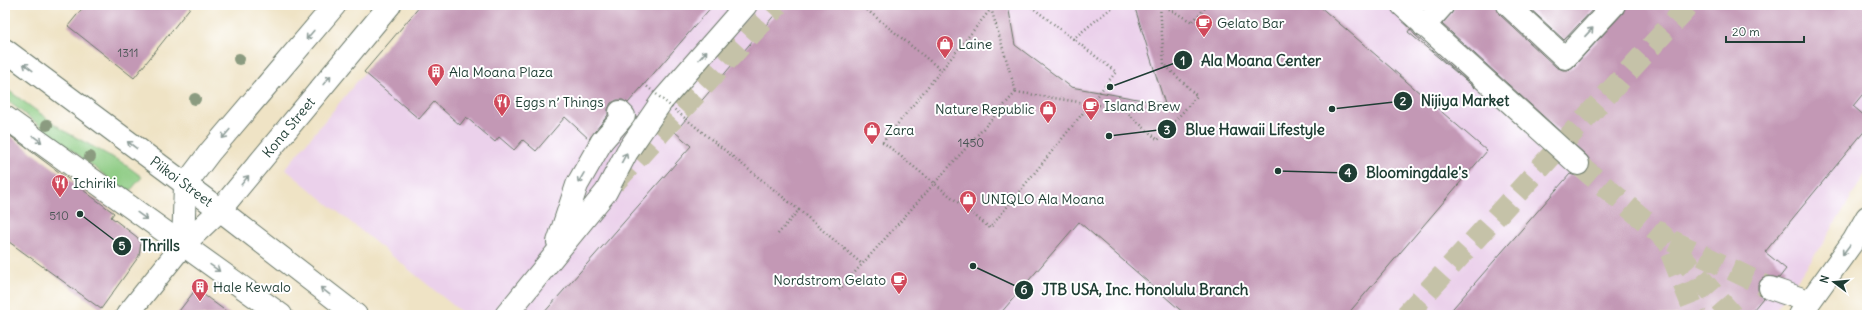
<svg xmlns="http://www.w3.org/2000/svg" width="1872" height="320" font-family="Delius,sans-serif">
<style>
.built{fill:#ebd1eb}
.green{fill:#8ccb82;stroke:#56845b}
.building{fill:#c398b5}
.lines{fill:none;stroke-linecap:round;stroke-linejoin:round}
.minor-tunnel{stroke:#c5c2a8;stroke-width:22;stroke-dasharray:22 11;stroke-linecap:butt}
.minor-casing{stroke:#687767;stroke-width:24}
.major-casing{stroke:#687767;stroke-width:24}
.path{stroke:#687767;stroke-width:2.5;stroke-dasharray:1 3;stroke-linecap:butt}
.minor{stroke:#fff;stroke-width:22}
.major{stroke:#fff;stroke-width:22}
.path-bridge{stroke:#687767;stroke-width:2.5;stroke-dasharray:1 3;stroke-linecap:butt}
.tree{fill:#8b9b80}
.oneway{stroke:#8f9e9a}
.labels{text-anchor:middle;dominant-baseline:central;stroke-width:4;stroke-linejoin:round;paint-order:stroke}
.number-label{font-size:12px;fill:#485454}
.poi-label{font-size:14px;fill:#1f3d34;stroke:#fff;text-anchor:start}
.street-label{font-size:14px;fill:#1f3d34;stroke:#fff}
.leader{fill:none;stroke:#1f3d34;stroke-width:1.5}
.callout-dot{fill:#1f3d34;stroke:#fff;stroke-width:1.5}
.mark-label{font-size:12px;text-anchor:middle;font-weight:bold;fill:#fff}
.callout-label{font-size:15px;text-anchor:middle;font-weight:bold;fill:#1f3d34;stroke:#fff;stroke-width:4;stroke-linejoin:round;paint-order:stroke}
</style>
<rect width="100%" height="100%" fill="#fff"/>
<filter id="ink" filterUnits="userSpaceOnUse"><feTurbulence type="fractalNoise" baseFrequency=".025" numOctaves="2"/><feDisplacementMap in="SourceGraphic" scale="8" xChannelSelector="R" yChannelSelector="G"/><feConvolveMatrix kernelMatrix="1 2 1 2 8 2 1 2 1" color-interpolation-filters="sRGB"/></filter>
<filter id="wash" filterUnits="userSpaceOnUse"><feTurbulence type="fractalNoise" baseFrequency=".012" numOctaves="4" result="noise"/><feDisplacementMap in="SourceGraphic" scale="16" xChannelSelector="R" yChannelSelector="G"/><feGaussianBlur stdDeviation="0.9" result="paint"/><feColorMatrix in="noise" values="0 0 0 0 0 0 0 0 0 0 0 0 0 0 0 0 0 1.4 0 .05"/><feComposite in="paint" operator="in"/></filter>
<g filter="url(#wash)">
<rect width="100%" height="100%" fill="#efe3c5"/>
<path class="built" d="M420,5H1867V171L1824,242L1772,315H465L285,169Z"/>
<path class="green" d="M5,88L66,132L123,163L142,177L128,193L5,99Z"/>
<g id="blocks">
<g class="building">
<path d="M85,5H192L134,78L68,26Z"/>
<path d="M421,5H713L628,103L623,100H617L611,103L608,109V115L589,139L565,117L536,151L523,140L514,150L499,137L495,142L466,117L460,125L434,102L419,119L364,72Z"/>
<path d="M783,5H1008L1015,45L1071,87L1165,104L1134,5H1318L1487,151L1347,315H1186L1079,222L999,315H542L691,146L675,132Z"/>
<path d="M1455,5H1496L1499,14L1556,67L1563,70H1569L1574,66L1623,13L1626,5H1867V89L1853,106L1867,118V128L1765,252L1786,269L1779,278L1768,276L1762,279L1758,284V290L1763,298L1749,315H1447L1570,174L1576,176H1582L1588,172L1590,166V160L1586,155L1442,24L1452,13Z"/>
<path d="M1526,5H1597L1564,40Z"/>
<path d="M1410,29L1415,35L1475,88L1408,32Z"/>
<path d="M5,132L114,213L111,217L137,237L141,243L139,256L101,309L5,239Z"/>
<path d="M196,289L231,315H176Z"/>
</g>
</g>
</g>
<g filter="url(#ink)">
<use href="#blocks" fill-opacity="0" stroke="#687767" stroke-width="1"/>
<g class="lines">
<g class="minor-tunnel">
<path d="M1578,164L1664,237L1732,315"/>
<path d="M614,183L778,5"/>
<path d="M1672,241L1770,288"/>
<path d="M1671,253L1696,315"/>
<path d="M1406,315L1689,5"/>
</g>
<defs>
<g id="minor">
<path d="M1402,5L1578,164"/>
<path d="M1508,5L1565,58L1614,5"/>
<path d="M1424,26L1443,5"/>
<path id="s1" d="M5,50L220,210L356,315"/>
<path d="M5,117L281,315"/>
<path d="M558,242L577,185L602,141L624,116L620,112"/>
<path d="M183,245L185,185L210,152L335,5"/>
<path d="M1770,288L1808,301"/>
<path id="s2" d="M127,315L183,245L220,210L390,5"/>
<path d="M506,315L606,192L627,152L662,101L746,5"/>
</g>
<path id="major" d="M1800,315L1854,240L1867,217"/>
</defs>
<use href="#minor" class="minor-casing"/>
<use href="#major" class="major-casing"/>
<g class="path">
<path d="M861,5L941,70"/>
<path d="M990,5L1016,92"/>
<path d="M994,5L883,142L990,228L1116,72L1029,5"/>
<path d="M1162,5L1192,22L1208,5"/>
<path d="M1073,39L1115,5"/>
<path d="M1016,92L1123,109L1158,140L1197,96L1164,64L1160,5"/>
<path d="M686,119L799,210L777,235"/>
<path d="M799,210L862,264"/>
<path d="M839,290L1016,92"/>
</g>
<use href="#minor" class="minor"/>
<use href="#major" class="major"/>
<path class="path-bridge" d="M644,84L686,119"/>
</g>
<g class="tree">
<circle cx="239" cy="59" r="6"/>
<circle cx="195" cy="99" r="6"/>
<circle cx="47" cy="125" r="6"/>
<circle cx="90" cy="157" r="6"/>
</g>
<defs><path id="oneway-shaft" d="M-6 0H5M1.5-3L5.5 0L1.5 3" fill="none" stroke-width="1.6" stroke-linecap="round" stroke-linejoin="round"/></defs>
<g class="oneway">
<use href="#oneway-shaft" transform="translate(1589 32) rotate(-47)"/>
<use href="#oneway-shaft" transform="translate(310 35) rotate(130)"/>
<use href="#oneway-shaft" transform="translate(703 55) rotate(-49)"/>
<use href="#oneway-shaft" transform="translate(28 67) rotate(-143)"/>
<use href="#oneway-shaft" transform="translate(327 80) rotate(-50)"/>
<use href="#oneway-shaft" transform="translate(226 134) rotate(130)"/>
<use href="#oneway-shaft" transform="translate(37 139) rotate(36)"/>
<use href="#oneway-shaft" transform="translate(132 145) rotate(-143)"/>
<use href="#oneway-shaft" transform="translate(624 158) rotate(-62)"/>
<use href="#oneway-shaft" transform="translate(581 178) rotate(120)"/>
<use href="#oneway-shaft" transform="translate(245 180) rotate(-51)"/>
<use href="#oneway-shaft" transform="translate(142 216) rotate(36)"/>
<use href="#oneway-shaft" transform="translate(1846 250) rotate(127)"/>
<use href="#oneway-shaft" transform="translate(215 268) rotate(35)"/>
<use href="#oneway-shaft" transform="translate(325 291) rotate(-142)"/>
</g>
</g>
<defs>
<symbol id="cafe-pin" viewBox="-11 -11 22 30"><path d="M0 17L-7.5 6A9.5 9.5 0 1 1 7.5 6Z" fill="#d1495b" stroke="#fff"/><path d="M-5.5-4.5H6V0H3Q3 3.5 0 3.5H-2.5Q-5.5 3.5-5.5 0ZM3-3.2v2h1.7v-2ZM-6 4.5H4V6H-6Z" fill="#fff"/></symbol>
<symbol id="shop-pin" viewBox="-11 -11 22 30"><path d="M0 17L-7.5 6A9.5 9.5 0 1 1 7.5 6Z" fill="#d1495b" stroke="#fff"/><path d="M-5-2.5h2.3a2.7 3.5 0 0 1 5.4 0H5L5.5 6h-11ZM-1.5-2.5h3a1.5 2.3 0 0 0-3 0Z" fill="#fff"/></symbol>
<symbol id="building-pin" viewBox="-11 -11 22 30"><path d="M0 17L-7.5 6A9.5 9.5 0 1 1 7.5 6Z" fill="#d1495b" stroke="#fff"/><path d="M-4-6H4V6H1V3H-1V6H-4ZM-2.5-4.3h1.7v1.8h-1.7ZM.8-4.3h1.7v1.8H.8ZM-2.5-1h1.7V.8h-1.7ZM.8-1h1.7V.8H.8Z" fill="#fff"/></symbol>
<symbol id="restaurant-pin" viewBox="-11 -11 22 30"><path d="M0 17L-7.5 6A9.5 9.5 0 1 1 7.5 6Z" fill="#d1495b" stroke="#fff"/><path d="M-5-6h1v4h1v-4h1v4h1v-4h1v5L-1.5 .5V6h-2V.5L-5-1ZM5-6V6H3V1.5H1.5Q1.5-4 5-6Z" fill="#fff"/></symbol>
</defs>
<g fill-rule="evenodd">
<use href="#cafe-pin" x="1194" y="13" width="20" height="27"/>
<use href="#shop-pin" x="935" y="34" width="20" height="27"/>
<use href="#building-pin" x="426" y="62" width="20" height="27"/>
<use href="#restaurant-pin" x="492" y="92" width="20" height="27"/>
<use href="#cafe-pin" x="1081" y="96" width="20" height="27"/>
<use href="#shop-pin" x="1038" y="99" width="20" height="27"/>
<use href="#shop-pin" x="862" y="120" width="20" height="27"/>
<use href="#restaurant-pin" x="50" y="173" width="20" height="27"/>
<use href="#shop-pin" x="958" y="189" width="20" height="27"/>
<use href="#cafe-pin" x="889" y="270" width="20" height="27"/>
<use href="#building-pin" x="190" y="277" width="20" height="27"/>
</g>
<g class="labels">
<g class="number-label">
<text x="128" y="52">1311</text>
<text x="971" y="142">1450</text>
<text x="59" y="215">510</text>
</g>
<g class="poi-label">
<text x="1217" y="23">Gelato Bar</text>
<text x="958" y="44">Laine</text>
<text x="449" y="72">Ala Moana Plaza</text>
<text x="515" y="102">Eggs n’ Things</text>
<text x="1104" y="106">Island Brew</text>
<text x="1035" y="109" text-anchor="end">Nature Republic</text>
<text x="885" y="130">Zara</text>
<text x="73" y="183">Ichiriki</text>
<text x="981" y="199">UNIQLO Ala Moana</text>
<text x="886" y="280" text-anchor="end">Nordstrom Gelato</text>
<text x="213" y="287">Hale Kewalo</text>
</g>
<g class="street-label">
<text stroke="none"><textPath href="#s2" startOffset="248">Kona Street</textPath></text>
<text stroke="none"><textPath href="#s1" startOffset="220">Piikoi Street</textPath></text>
</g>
</g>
<path class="leader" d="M1110 87L1183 60M1332 109L1403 101M1109 136L1167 129M1278 171L1348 173M80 214L122 246M973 266L1024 290"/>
<g class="callout-dot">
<circle cx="1110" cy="87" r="4"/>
<circle cx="1332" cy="109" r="4"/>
<circle cx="1109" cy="136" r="4"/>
<circle cx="1278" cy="171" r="4"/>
<circle cx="80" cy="214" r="4"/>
<circle cx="973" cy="266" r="4"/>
<circle cx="1183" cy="60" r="10"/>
<circle cx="1403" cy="101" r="10"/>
<circle cx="1167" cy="129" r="10"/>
<circle cx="1348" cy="173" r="10"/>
<circle cx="122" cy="246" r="10"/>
<circle cx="1024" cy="290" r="10"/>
</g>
<g class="mark-label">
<text x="1183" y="65">1</text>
<text x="1403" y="105">2</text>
<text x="1167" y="134">3</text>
<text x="1348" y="177">4</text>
<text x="122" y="250">5</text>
<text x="1024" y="294">6</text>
</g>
<g class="callout-label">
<text x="1261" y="66">Ala Moana Center</text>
<text x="1465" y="106">Nijiya Market</text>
<text x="1255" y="135">Blue Hawaii Lifestyle</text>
<text x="1417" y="178">Bloomingdale's</text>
<text x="160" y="251">Thrills</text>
<text x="1145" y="295">JTB USA, Inc. Honolulu Branch</text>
</g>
<rect width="1872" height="320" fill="none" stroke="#fff" stroke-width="20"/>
<g transform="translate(1834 282) rotate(286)" stroke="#ffffff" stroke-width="3" paint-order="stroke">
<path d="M0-3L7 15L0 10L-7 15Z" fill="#1f3d34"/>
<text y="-6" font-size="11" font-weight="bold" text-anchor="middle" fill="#1f3d34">N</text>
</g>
<path d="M1726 36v6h78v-6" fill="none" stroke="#1f3d34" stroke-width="2"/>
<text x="1732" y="36" font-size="12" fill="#1f3d34" stroke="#ffffff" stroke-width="3" paint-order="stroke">20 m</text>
</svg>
